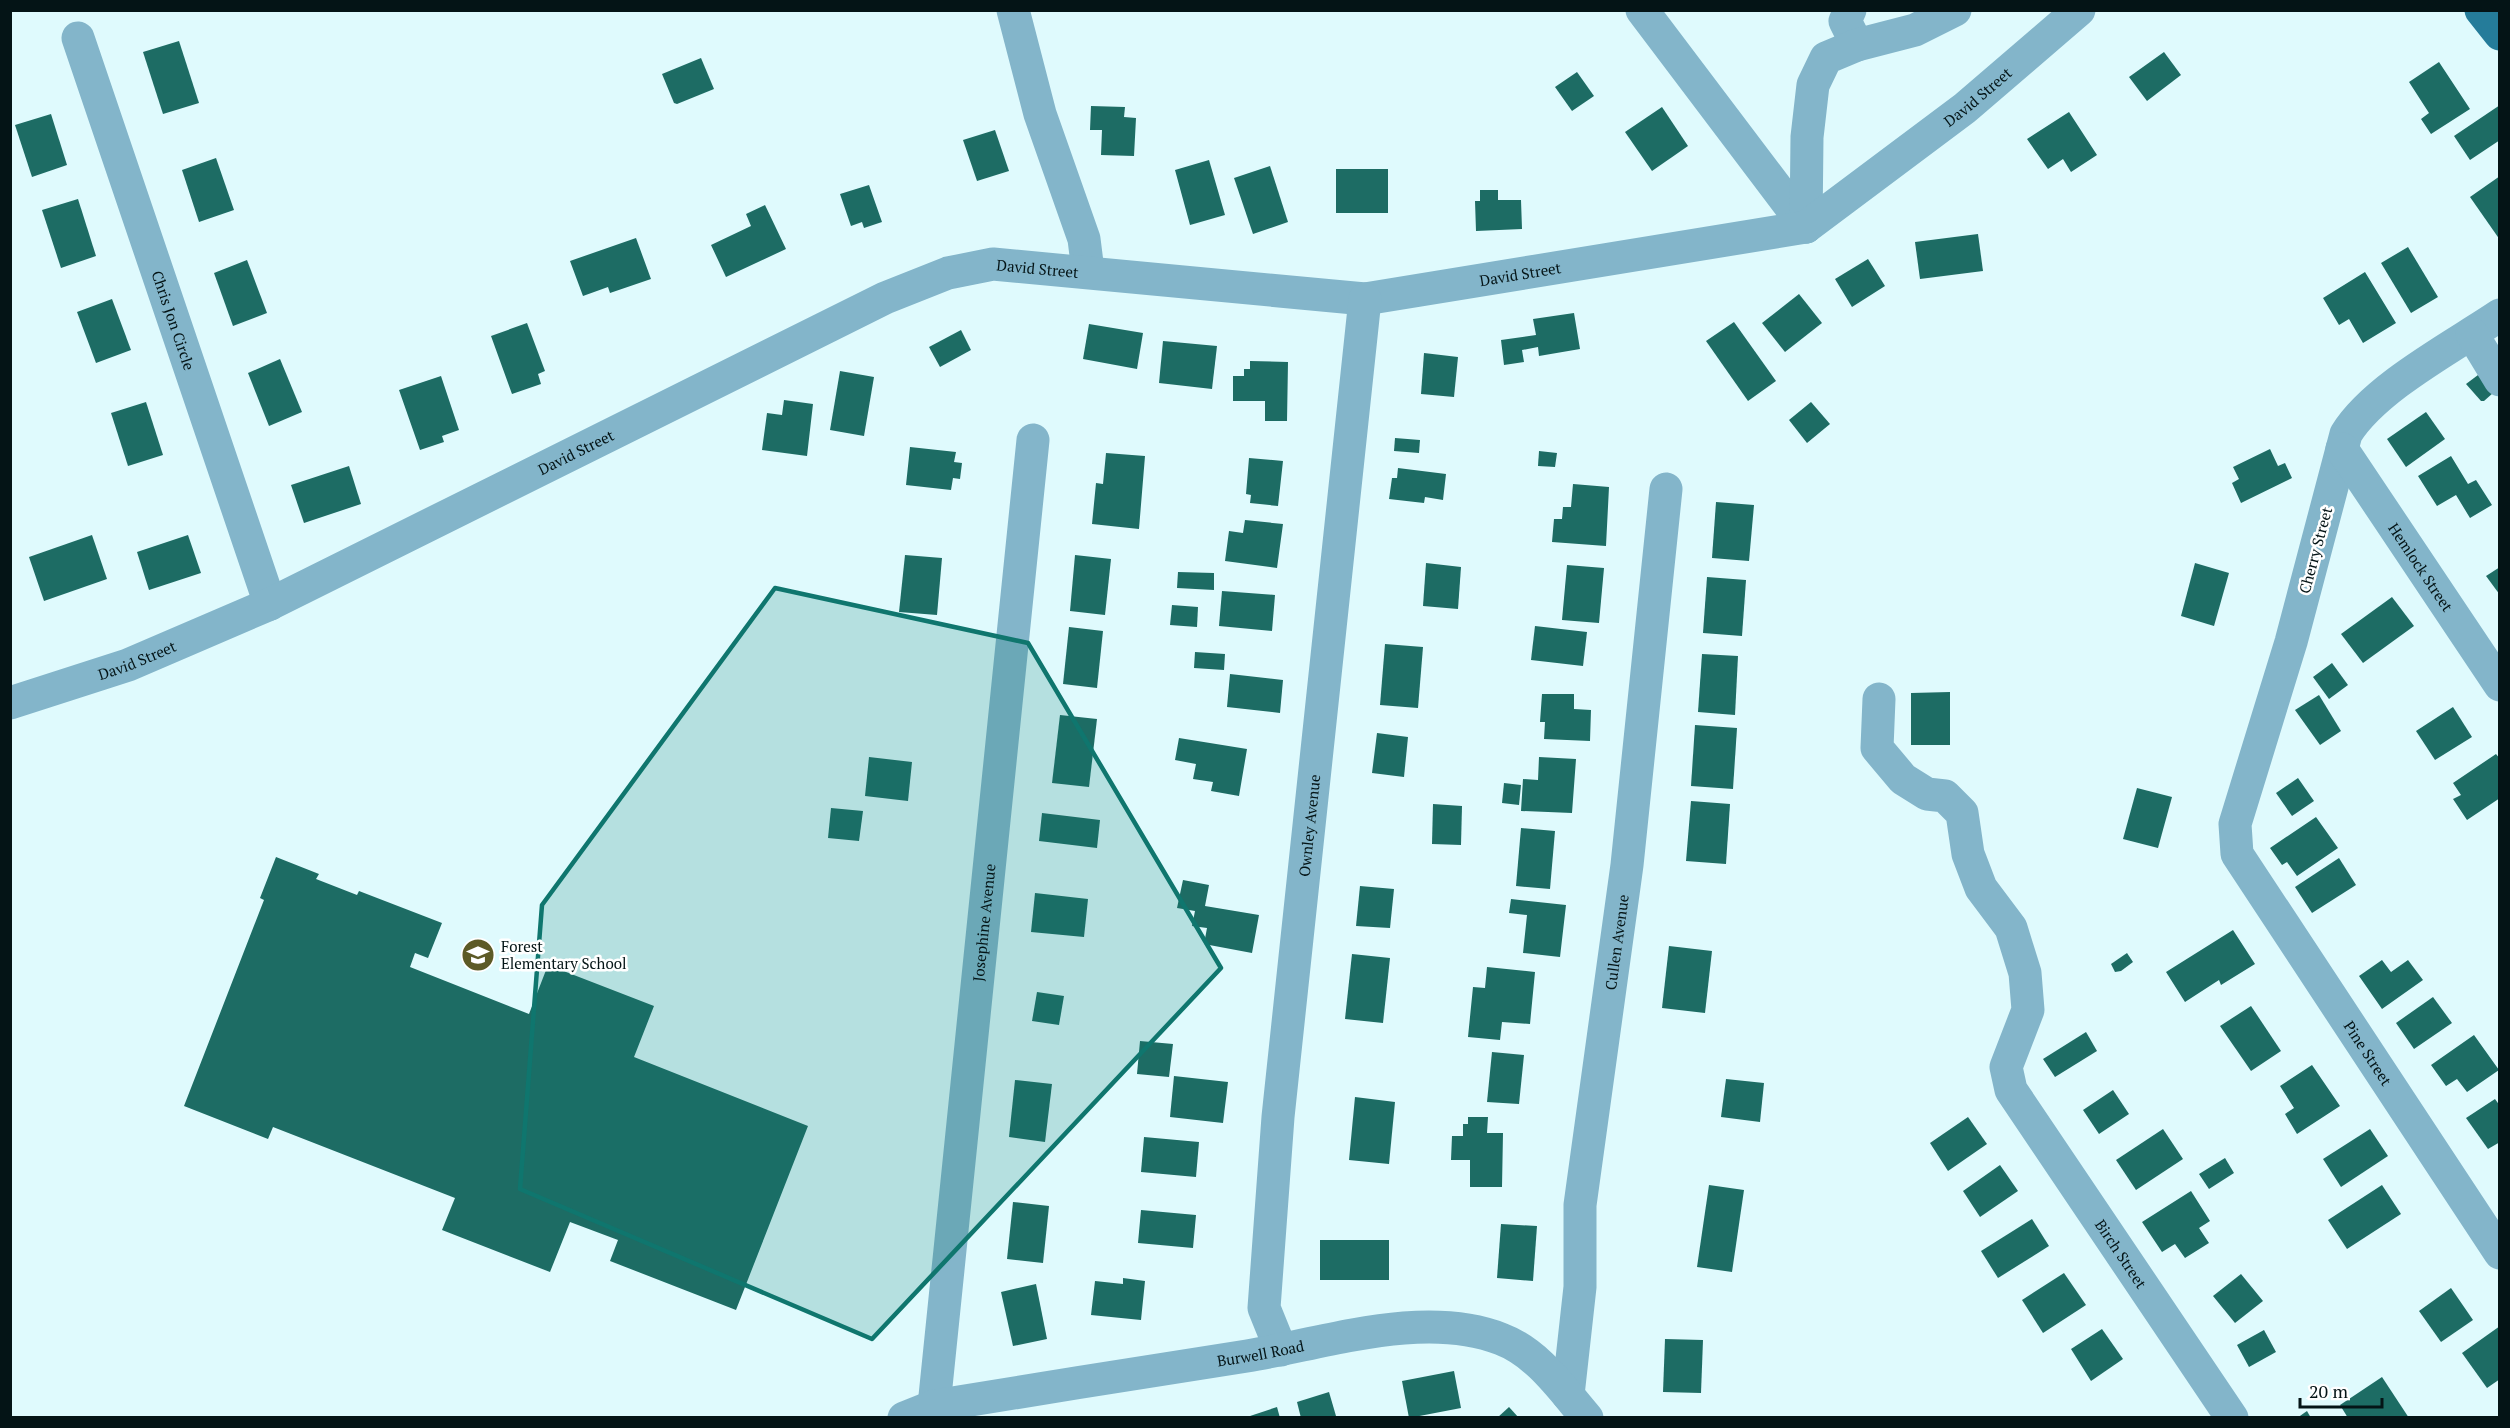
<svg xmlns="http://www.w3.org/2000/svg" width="2510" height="1428" font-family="'PT Serif',serif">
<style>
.building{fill:#1d6c64}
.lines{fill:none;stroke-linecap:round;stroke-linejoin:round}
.minor{stroke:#83b5ca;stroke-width:33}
.major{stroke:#257c9a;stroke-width:33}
.marked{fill:#0f766e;fill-opacity:0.2;stroke:#0f766e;stroke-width:4.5;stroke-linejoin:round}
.labels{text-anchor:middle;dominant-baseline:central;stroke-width:5;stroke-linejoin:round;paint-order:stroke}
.street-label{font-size:15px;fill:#041416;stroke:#fff}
.poi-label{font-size:15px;fill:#041416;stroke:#fff;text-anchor:start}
</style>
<rect width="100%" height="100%" fill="#dffafd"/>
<g class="building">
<path d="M179,41L199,103L163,114L143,52Z"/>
<path d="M2164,52L2181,75L2147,101L2129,77Z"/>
<path d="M701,58L714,89L677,104L674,103L662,74Z"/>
<path d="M2439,62L2470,109L2431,134L2421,119L2429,113L2409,82Z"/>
<path d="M1577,72L1594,96L1572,111L1555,87Z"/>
<path d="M2500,105V140L2470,160L2454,136Z"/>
<path d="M1091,106L1125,107L1124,117L1136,118L1134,156L1101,155L1102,130H1090Z"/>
<path d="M1662,107L1688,146L1652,171L1625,132Z"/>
<path d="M2069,112L2097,155L2071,172L2063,159L2048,169L2027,139Z"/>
<path d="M51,114L67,165L32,177L15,125Z"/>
<path d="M995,130L1009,171L977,181L963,140Z"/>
<path d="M216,158L234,210L199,222L182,170Z"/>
<path d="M1209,160L1225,215L1190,225L1175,170Z"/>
<path d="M1270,166L1288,222L1253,234L1234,178Z"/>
<rect x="1336" y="169" width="52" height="44"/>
<path d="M2500,176V240L2470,197Z"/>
<path d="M869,185L882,222L864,228L862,222L851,226L840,194Z"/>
<path d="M1480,190H1498V200H1521L1522,229L1476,231L1475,201H1480Z"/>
<path d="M78,199L96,256L61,268L42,210Z"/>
<path d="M765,205L786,249L726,277L711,245L751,226L746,214Z"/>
<path d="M1978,234L1983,271L1920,279L1915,242Z"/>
<path d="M636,238L651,279L610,293L608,287L583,296L570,261Z"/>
<path d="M2408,247L2438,297L2411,313L2381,263Z"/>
<path d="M1868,259L1885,286L1852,307L1835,279Z"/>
<path d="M247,260L267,313L233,326L214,273Z"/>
<path d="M2365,272L2396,323L2363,343L2349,319L2339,325L2323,298Z"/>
<path d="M1799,294L1822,323L1785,352L1762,323Z"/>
<path d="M112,299L131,350L96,363L77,312Z"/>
<path d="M1574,313L1580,349L1539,356L1538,347L1522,350L1524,362L1504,365L1501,340L1536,335L1533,319Z"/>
<path d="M1734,322L1776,381L1748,401L1706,341Z"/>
<path d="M527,323L545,371L538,374L541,384L512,394L491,336Z"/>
<path d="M1089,324L1143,333L1137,369L1083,359Z"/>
<path d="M961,330L971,350L940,367L929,347Z"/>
<path d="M1163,341L1217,346L1212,389L1159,383Z"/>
<path d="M1424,353L1458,357L1454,397L1421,394Z"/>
<path d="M280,359L302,412L269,426L248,373Z"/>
<path d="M1250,361L1288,362L1287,421H1265V401H1233V376H1244V369H1250Z"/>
<path d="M840,371L874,377L864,436L830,430Z"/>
<path d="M2478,375L2493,393L2484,401H2481L2466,384Z"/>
<path d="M441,376L459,430L442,436L444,442L420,450L399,390Z"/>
<path d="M784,400L813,404L807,456L762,450L767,413L782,415Z"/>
<path d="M146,402L163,455L128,466L111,413Z"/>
<path d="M1811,402L1830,424L1807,443L1789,420Z"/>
<path d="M2426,412L2445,439L2406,467L2387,439Z"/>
<path d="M1395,438L1420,440L1419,453L1394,451Z"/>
<path d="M910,447L956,452L954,462L962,463L960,479L953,478L951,490L906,485Z"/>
<path d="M2270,449L2278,466L2285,463L2292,478L2241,503L2232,483L2239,479L2233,467Z"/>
<path d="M1539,451L1557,453L1555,467L1538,466Z"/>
<path d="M1106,453L1145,456L1139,529L1092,524L1096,483L1103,484Z"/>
<path d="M2451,456L2468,484L2476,480L2492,505L2470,518L2456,495L2437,506L2418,476Z"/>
<path d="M1249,458L1283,461L1278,506L1250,503L1251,495L1246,494Z"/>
<path d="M349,466L361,504L304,523L291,485Z"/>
<path d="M1398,468L1446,474L1443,500L1425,497L1424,503L1389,499L1392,478H1397Z"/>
<path d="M1573,484L1609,487L1606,546L1552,542L1554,519H1562L1563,507H1571Z"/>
<path d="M1716,502L1754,505L1749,561L1712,558Z"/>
<path d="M1245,520L1283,524L1277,568L1225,561L1229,531L1243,533Z"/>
<path d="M92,535L107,579L44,601L29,557Z"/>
<path d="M188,535L201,573L149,590L137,552Z"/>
<path d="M905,555L942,558L937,615L899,612Z"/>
<path d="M1075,555L1111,559L1105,615L1070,611Z"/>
<path d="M1426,563L1461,567L1458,609L1423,606Z"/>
<path d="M2195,563L2229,573L2214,626L2181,616Z"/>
<path d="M1567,565L1604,568L1599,623L1562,620Z"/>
<path d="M2500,567V595L2486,576Z"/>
<path d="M1178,572L1214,573V590L1177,588Z"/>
<path d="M1707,577L1746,580L1742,636L1703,633Z"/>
<path d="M1222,591L1275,595L1272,631L1219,626Z"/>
<path d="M2392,597L2414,626L2363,663L2341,634Z"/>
<path d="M1172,605L1198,607L1197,627L1170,625Z"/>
<path d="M1535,626L1587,632L1583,666L1531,660Z"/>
<path d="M1069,627L1103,631L1097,688L1063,684Z"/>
<path d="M1385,644L1423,647L1418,708L1380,705Z"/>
<path d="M1195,652L1225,654L1224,670L1194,668Z"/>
<path d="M1702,654L1738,656L1735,715L1698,712Z"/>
<path d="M2332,663L2348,685L2329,699L2313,677Z"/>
<path d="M1230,674L1283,680L1280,713L1227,707Z"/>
<path d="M1950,692V745H1911V693Z"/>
<path d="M1542,694H1574V709L1591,710L1590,741L1544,739L1545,722H1540Z"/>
<path d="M2319,695L2341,731L2320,745L2295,710Z"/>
<path d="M2453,707L2472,737L2435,760L2416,731Z"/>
<path d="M1060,715L1097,719L1089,787L1052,783Z"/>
<path d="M1695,725L1737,728L1733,789L1691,786Z"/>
<path d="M1377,733L1408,737L1404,777L1372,773Z"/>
<path d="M1179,738L1247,749L1239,796L1211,791L1213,782L1193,779L1196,764L1175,760Z"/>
<path d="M2496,754L2500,759V798L2467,820L2453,799L2461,795L2453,783Z"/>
<path d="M869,757L912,762L908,801L865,796Z"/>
<path d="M1539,757L1576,759L1572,813L1521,811L1523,779L1538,780Z"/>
<path d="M2298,778L2314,801L2292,816L2276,793Z"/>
<path d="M1504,783L1521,785L1519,805L1502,803Z"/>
<path d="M2137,788L2172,797L2158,848L2123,839Z"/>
<path d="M1691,801L1730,804L1726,864L1686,861Z"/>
<path d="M1433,804L1462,806L1461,845L1432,844Z"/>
<path d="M831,808L863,811L859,841L828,838Z"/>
<path d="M1042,813L1100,820L1097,848L1039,841Z"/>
<path d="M2316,817L2338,848L2297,876L2287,862L2282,865L2270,848Z"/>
<path d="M1521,828L1555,831L1550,889L1516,886Z"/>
<path d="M276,857L319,874L316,879L357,895L359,891L442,923L428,958L415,953L410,967L529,1014L548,965L654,1006L634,1057L808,1126L736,1310L610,1261L618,1240L570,1222L550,1272L442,1230L455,1198L273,1127L268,1139L184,1106L264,900L260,898Z"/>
<path d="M2339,858L2356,885L2312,913L2295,887Z"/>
<path d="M1183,880L1209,885L1205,906L1259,915L1252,953L1204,944L1207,928L1192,926L1195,911L1177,908Z"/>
<path d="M1360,886L1394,889L1390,928L1356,926Z"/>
<path d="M1035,893L1088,899L1084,937L1031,932Z"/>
<path d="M1511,899L1566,905L1560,957L1523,953L1527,915L1509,913Z"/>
<path d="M2233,930L2255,964L2221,985L2219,980L2185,1002L2166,972Z"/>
<path d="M1669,946L1712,951L1705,1013L1662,1008Z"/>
<path d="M2127,953L2133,962L2121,971L2115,972L2111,964Z"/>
<path d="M1352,954L1390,958L1383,1023L1345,1019Z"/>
<path d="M2382,960L2391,972L2408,960L2423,980L2382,1009L2359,976Z"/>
<path d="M1487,967L1535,972L1530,1024L1502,1022L1500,1040L1468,1037L1473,987L1485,988Z"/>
<path d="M1037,992L1064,996L1059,1025L1032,1021Z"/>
<path d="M2433,997L2452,1023L2414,1049L2396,1023Z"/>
<path d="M2251,1006L2281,1051L2251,1071L2220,1026Z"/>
<path d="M2086,1032L2097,1051L2055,1077L2043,1059Z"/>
<path d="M2474,1035L2499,1070L2467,1092L2457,1079L2446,1086L2431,1065Z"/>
<path d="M1140,1041L1173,1044L1169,1077L1137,1074Z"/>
<path d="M1492,1052L1524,1055L1519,1104L1487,1102Z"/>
<path d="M2312,1065L2340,1106L2297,1134L2285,1114L2294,1108L2280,1086Z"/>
<path d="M1174,1076L1228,1082L1223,1123L1170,1117Z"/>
<path d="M1726,1079L1764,1083L1760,1122L1721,1117Z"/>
<path d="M1015,1080L1052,1084L1045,1142L1009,1137Z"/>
<path d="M2113,1090L2129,1114L2099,1134L2083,1110Z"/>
<path d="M1355,1097L1395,1102L1389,1164L1349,1160Z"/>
<path d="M2495,1099L2500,1106V1142L2488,1149L2466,1118Z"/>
<path d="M1468,1117H1488L1487,1133H1503L1502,1187H1470V1160H1451L1452,1136H1463V1124H1468Z"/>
<path d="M1968,1117L1987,1144L1948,1171L1930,1143Z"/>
<path d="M2163,1129L2183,1159L2136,1190L2116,1160Z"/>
<path d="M2370,1129L2388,1156L2341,1187L2323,1159Z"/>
<path d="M1144,1137L1199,1142L1196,1177L1141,1172Z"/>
<path d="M2225,1158L2234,1173L2209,1189L2199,1174Z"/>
<path d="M2000,1165L2018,1191L1980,1217L1963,1191Z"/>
<path d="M1709,1185L1744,1190L1732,1272L1697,1267Z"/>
<path d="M2382,1185L2401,1214L2347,1249L2328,1220Z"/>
<path d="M2191,1191L2210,1221L2199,1228L2209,1243L2185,1258L2175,1244L2162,1252L2142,1222Z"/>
<path d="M1013,1202L1049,1206L1043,1263L1007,1259Z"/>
<path d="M1141,1210L1196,1215L1193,1248L1138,1243Z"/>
<path d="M2032,1219L2049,1246L1998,1278L1981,1251Z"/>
<path d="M1501,1224L1537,1226L1533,1281L1497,1278Z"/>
<rect x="1320" y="1240" width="69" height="40"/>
<path d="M2064,1273L2086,1305L2043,1333L2022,1300Z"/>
<path d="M2241,1274L2263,1301L2235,1323L2213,1296Z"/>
<path d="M1123,1278L1145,1281L1141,1320L1091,1315L1095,1281L1123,1284Z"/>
<path d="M1036,1284L1047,1339L1013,1346L1001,1292Z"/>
<path d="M2451,1288L2473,1320L2441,1342L2419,1311Z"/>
<path d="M2500,1326V1379L2487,1388L2462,1353Z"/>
<path d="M2102,1329L2123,1359L2091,1381L2071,1349Z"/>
<path d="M2264,1330L2276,1352L2249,1367L2237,1345Z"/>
<path d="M1665,1339L1703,1340L1701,1393L1663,1392Z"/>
<path d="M1454,1371L1461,1408L1409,1418L1402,1381Z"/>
<path d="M2382,1377L2409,1418H2348L2340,1405Z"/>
<path d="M1329,1392L1336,1416L1301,1418L1297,1402Z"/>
<path d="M1277,1407L1280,1418H1247V1417Z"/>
<path d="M1509,1407L1519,1418H1497Z"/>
<path d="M2307,1411L2311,1418H2297Z"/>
</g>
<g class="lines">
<g class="minor">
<path d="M1013,10L1040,114L1084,239L1088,271"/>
<path d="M1642,10L1806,227"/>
<path d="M1850,10L1845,21L1857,45"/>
<path id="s1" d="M78,38L270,604"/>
<path d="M1806,227L1807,137L1813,85L1826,58L1857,45L1915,30L1955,10"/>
<path id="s2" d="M2500,315C2454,346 2374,388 2346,434L2291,642L2235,824L2237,854L2500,1253"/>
<path d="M2472,334L2500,380"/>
<path id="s3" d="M2342,449L2500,685"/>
<path id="s4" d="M1879,699L1877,748L1903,779L1927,794L1945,796L1962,813L1968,854L1981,888L2011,928L2025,973L2028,1010L2006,1067L2011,1090L2232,1418"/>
<path id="s5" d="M10,703L128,665L270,604L885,298L948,273L993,264L1365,299L1806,227L1965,108L2079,10"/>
<path id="s6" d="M1281,1350L1264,1308L1278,1117L1365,299"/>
<path id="s7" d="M1568,1395L1580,1287V1205L1627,865L1666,489"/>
<path id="s8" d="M934,1406L1033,440"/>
<path id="s9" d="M904,1418L934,1406C1038,1389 1143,1372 1247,1356C1326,1343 1424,1309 1501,1339C1538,1353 1562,1389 1587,1418"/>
</g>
<path class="major" d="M2481,10L2500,34"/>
</g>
<path class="marked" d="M775,588L1028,643L1221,968L872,1339L520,1189L542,905Z"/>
<defs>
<symbol id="school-disc" viewBox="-11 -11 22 22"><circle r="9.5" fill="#5d5a26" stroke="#fff"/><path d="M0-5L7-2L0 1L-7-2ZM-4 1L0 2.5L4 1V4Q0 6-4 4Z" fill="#fff"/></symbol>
</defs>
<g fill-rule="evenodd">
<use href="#school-disc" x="459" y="936" width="38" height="38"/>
</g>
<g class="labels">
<g class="street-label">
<text stroke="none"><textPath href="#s5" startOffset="2115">David Street</textPath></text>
<text stroke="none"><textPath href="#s5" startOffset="1124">David Street</textPath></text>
<text stroke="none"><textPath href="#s5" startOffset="1610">David Street</textPath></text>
<text stroke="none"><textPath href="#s1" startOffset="298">Chris Jon Circle</textPath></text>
<text stroke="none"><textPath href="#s5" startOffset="620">David Street</textPath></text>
<text transform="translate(2315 550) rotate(-75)">Cherry Street</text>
<text stroke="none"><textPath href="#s3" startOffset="142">Hemlock Street</textPath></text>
<text stroke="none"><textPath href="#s5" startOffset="134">David Street</textPath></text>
<text stroke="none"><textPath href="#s6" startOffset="530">Ownley Avenue</textPath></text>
<text stroke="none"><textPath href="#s8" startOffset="486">Josephine Avenue</textPath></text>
<text stroke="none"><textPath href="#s7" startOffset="456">Cullen Avenue</textPath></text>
<text stroke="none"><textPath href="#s2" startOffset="870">Pine Street</textPath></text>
<text stroke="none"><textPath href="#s4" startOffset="654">Birch Street</textPath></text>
<text stroke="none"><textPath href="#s9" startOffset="363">Burwell Road</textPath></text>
</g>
<g class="poi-label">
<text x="501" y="946">Forest<tspan x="501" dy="17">Elementary School</tspan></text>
</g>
</g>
<rect width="2510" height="1428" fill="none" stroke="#041416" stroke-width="24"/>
<path d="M2300 1398v9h82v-9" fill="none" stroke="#041416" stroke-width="3"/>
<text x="2309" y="1398" font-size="18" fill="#041416" stroke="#ffffff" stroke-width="4.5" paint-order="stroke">20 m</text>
</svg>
